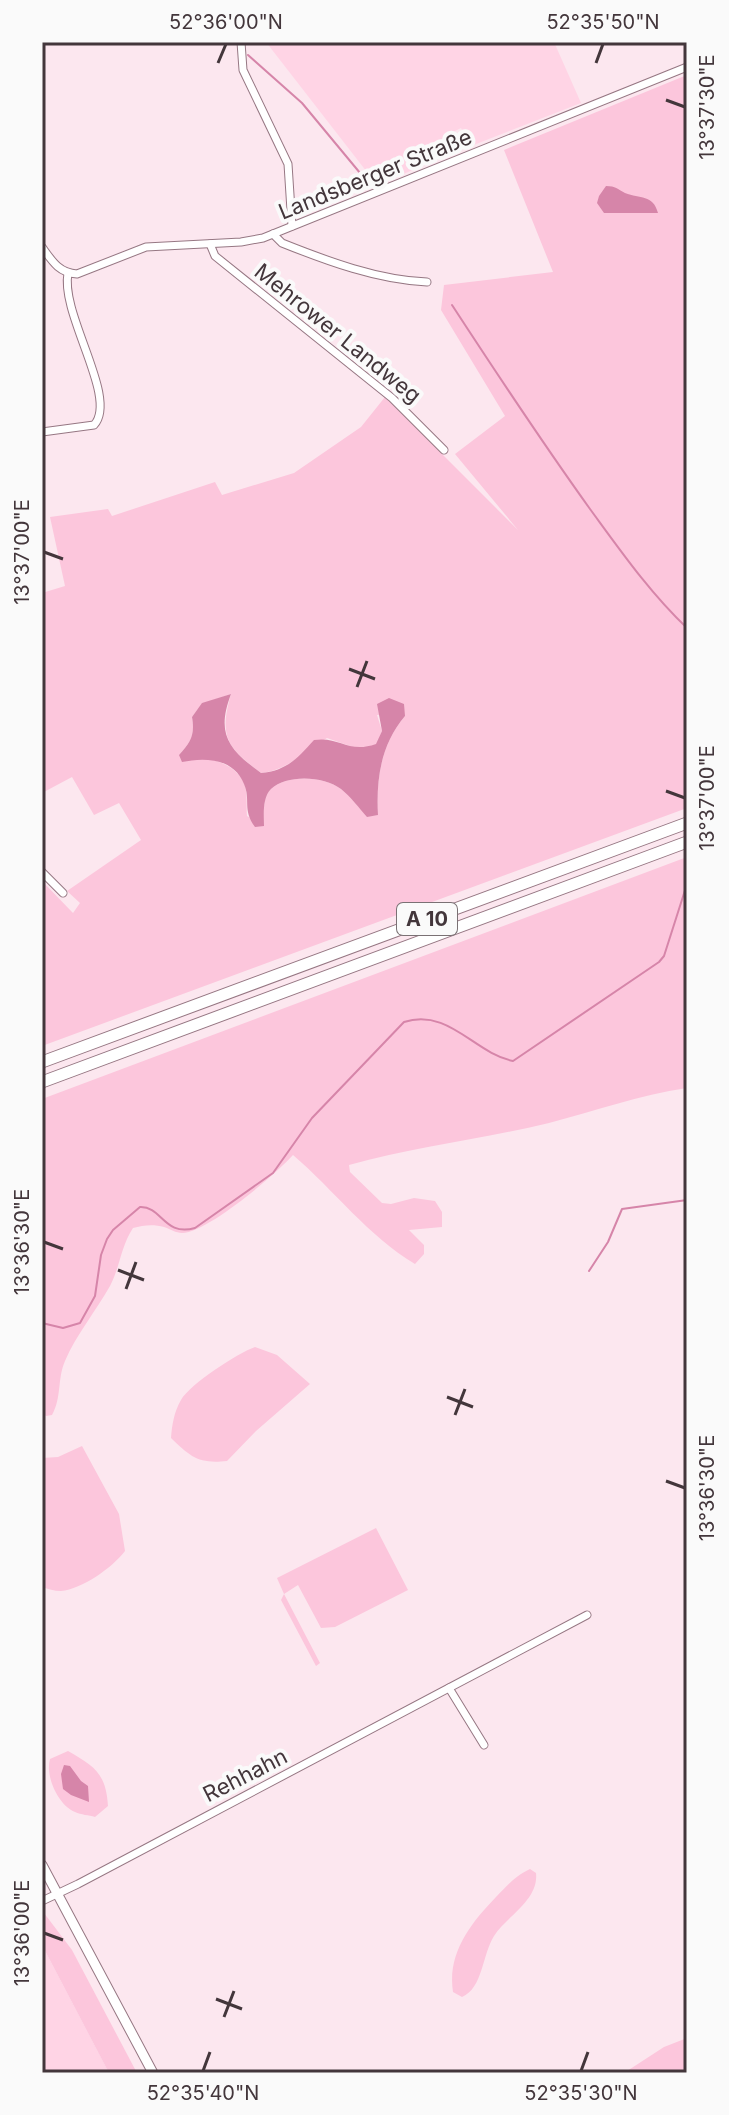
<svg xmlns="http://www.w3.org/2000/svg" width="729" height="2115" font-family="Inter,sans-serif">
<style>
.built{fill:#ffd4e5}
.green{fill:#fcc6dc;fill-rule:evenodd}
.water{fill:#d685a9}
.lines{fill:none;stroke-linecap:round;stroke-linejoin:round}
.stream{stroke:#d685a9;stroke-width:2}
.minor-casing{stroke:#967783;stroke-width:9}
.major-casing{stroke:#967783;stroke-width:11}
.highway-casing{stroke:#967783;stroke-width:13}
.minor{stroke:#fff;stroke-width:7}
.major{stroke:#fff;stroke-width:9}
.highway{stroke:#fff;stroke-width:11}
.ticks{fill:none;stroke:#43363b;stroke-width:3}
.labels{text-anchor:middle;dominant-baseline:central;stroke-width:8;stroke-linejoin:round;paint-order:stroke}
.shield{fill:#fafafa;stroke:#7a7174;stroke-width:2}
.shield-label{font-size:20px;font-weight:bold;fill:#43363b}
.street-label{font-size:22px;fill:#43363b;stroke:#fafafa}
.neatline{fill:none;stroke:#43363b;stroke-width:3}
.ticks-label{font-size:20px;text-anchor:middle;fill:#43363b}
</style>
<rect width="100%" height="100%" fill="#fce7ef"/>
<g class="built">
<path d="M266,42H554L581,103L471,146L461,128L455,131L441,158L377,185Z"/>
<path d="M42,1945L44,1949L109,2073H42Z"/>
</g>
<g class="green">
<path d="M687,75V808L42,1046V881L73,913L80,903L67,891L141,840L119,803L94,815L72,777L42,793V593L65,586L50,517L108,509L112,516L215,482L222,495L294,473L361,427L385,397L518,530L455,454L505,416L441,310L444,285L553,272L504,150ZM231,694C219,736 226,747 261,773C289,770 304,751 327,738L361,750L377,744L382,731L377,715L405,716C381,744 376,779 378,815L367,816C359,808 351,797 341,789C324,776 287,774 271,789C262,798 264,814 264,825L247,816C246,806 248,791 244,783C233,759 201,757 179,755C191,742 195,735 192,717L202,704Z"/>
<path d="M687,857V1088C639,1095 595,1111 549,1123C483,1139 415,1147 349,1165L350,1172L382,1203L391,1204L414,1198L435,1201L442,1212V1227L409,1230L424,1245V1254L415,1264C368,1236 334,1190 293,1155C275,1175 208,1232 182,1233C176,1233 170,1229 164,1227C154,1224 143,1225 133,1228C121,1246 120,1267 110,1286C96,1311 76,1335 65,1361C57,1379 62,1397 52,1415L46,1416L42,1413V1099Z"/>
<path d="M255,1347L277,1355L310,1384L256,1431L227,1461C198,1464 191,1457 171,1438C172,1425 174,1412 181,1400C190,1384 238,1353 255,1347Z"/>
<path d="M82,1446L119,1514L125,1551C112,1568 82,1589 61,1591C54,1591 48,1589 42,1587V1458L58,1457Z"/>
<path d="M376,1528L408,1590L335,1627L321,1628L298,1585L284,1594L320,1663L316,1666L281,1600L284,1594L277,1578Z"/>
<path d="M68,1751C94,1766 106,1773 108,1806L95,1817C89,1815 81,1815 75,1812C58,1805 45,1776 50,1759Z"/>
<path d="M530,1869L536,1873C539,1900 507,1916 494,1936C482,1955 483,1988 462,1997L453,1992C447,1953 471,1923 496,1897C508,1885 515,1876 530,1869Z"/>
<path d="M44,1913L72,1950L137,2073H109L42,1945V1914Z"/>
<path d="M687,2038V2073H624L664,2047Z"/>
</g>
<g class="water">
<path d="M606,186C616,186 617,189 625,193C640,199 653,194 658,213H604L597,203L599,196Z"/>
<path d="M231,694C216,734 228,749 261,773C286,771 298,758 314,740C340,736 348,754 376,744L382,731L377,704L389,698L404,704L405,716C381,744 376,779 378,815L367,817C359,808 351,797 341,789C324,776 287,774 271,789C262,798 264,815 264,826L255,827C242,809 251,800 244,784C234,758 204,757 182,762L179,755C191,742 195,735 192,717L202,703Z"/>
<path d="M64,1765L70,1766L81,1781L88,1786L89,1802L71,1795L63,1789L61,1774Z"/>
</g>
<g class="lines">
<g class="stream">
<path d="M248,55L302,103L370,185"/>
<path d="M452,305C497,374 542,442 590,509C620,550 650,593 687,628"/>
<path d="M589,1271L608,1242L622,1209L687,1200"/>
<path d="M42,1323L63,1328L80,1323L95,1296L101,1255L107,1239L113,1230L140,1207C162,1206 164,1237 195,1228L273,1173L312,1118L404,1022C449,1008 474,1053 513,1061L659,962L664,956L687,884"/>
</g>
<defs>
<g id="minor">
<path d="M241,42L243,70L288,164L292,226"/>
<path d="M273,234L282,243C327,261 378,280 427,282"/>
<path d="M210,244L215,256L392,398L444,450"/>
<path d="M42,247C52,261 59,273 77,274L146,247L241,242L263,238L687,67"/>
<path d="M42,432L94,425C119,398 60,315 68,273"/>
<path d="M42,872L63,893"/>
<path d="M449,1688L484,1745"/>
<path d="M42,1901L78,1884L587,1615"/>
</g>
<path id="major" d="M42,1865L153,2073"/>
<g id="highway">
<path d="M42,1062L687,823"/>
<path d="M42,1082L687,842"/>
</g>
</defs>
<use href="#minor" class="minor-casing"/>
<use href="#major" class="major-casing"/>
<use href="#highway" class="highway-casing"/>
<use href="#minor" class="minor"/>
<use href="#major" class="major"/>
<use href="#highway" class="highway"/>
</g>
<path class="ticks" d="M218,63L226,44M596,63L603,44M666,100L685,107M44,552L63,559M349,669L375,679M357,687L367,661M666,791L685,798M44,1242L63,1249M118,1270L144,1280M126,1289L136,1262M447,1397L473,1407M455,1415L465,1389M666,1481L685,1488M44,1933L63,1940M216,1999L242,2009M224,2017L234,1991M203,2071L210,2052M581,2071L588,2052"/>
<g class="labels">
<rect class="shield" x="397" y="903" width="60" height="32" rx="6"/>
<g class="shield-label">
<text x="427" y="919">A 10</text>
</g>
<g class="street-label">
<text transform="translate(375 174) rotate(-22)">Landsberger Straße</text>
<text transform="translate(338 333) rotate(39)">Mehrower Landweg</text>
<text transform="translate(245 1775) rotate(-27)">Rehhahn</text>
</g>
</g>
<rect width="729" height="2115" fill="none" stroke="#fafafa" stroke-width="88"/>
<rect x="44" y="44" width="641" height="2027" class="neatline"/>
<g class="ticks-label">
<text x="226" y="29">52°36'00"N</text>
<text x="603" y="29">52°35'50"N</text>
<text transform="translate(707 107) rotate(-90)" y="7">13°37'30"E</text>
<text transform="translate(22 552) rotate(-90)" y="7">13°37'00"E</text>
<text transform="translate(707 798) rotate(-90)" y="7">13°37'00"E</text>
<text transform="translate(22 1242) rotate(-90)" y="7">13°36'30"E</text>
<text transform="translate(707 1488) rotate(-90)" y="7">13°36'30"E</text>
<text transform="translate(22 1933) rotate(-90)" y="7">13°36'00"E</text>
<text x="203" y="2100">52°35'40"N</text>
<text x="581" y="2100">52°35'30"N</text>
</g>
</svg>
